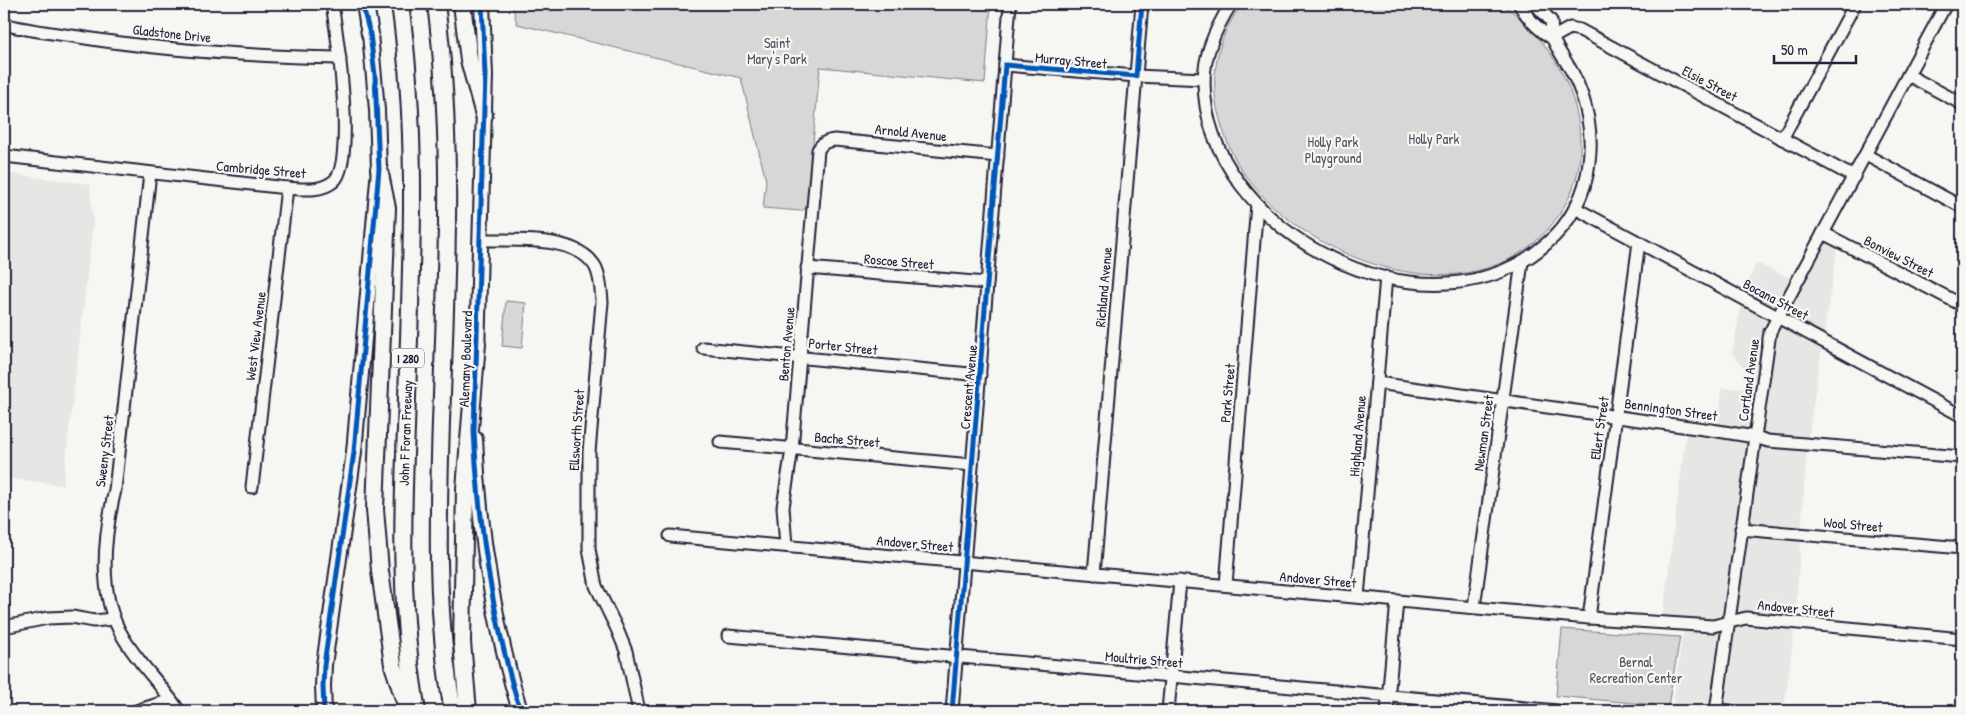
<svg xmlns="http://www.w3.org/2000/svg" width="1966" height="715" font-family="'Patrick Hand',sans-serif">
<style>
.built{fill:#e6e6e4}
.green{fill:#d7d7d7;stroke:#7c7c89}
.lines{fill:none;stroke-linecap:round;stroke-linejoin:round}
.minor-casing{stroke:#22223b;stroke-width:15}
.major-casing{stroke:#22223b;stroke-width:18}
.highway-casing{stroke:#22223b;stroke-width:20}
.minor{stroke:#f6f6f2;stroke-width:11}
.major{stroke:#f6f6f2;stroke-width:14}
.highway{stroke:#f6f6f2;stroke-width:16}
.cycleway-casing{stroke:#f6f6f2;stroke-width:8}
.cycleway{stroke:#0057b8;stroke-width:5}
.labels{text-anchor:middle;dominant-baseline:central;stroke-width:4.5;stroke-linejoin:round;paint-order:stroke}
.shield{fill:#f6f6f2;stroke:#626272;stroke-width:1}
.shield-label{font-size:12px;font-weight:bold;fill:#22223b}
.street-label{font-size:14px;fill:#22223b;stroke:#f6f6f2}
.park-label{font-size:14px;fill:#4f4f62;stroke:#f6f6f2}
</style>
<rect width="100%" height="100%" fill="#f6f6f2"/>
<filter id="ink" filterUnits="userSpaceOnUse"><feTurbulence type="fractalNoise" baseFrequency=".02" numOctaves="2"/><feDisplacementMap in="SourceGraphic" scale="10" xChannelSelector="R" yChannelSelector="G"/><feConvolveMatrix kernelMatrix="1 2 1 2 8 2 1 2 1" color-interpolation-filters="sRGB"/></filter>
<g filter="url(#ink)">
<g class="built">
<path d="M4,173L90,184L93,223L63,485L4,478Z"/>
<path d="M1823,233L1838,242L1807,445L1795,624L1784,711H1672L1684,624L1662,622L1687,427L1718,431L1722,388L1761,389L1732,353L1743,298L1756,263L1797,281Z"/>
</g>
<g class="green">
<path d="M512,4H991L985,83L820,67L807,208L800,211L763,208L766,181L741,78L517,24Z"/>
<path d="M1243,4H1503C1550,40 1583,93 1580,153C1579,182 1567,206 1549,228C1470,319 1312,263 1249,180C1232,159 1223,134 1217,108C1210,73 1219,31 1243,4Z"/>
<path d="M506,301L526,303L522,348L502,346Z"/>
<path d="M1562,629L1680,637L1668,706L1556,696Z"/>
</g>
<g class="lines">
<defs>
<g id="minor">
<path d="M1231,4C1217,26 1204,53 1204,81C1204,233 1429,347 1546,244C1570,224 1586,194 1589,162C1593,133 1587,101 1573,74C1568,63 1555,48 1552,36C1551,32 1552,26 1551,21L1536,5L1533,4"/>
<path d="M1519,4C1528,19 1537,29 1552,38"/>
<path d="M4,24C28,31 54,33 79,37C165,51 252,56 340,58"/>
<path d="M1552,38L1570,28L1580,30L1854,177"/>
<path d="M1005,65L1136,76L1204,79"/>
<path d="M1908,75L1962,104"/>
<path d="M1782,139L1855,4"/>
<path d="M1866,155L1962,207"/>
<path d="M4,156L287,188C303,189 321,192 334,181C356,162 337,34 332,4"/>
<path d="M150,173L115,490C104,536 97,595 123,637C138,663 162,685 179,711"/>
<path d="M1575,208L1962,416"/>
<path d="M1823,233L1962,305"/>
<path d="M480,240C512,241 578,234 596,268C601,279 601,290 602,302L589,452V549L596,586L617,629L626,651L639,711"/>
<path d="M807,268L987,283"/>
<path d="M703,348L980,375"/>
<path d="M1377,383L1718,431L1755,437L1768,441L1962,457"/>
<path d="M720,442L972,465"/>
<path d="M252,487L287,188"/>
<path d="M1741,529L1962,548"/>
<path d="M670,536L1589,618L1713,626L1746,618L1962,639"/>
<path d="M786,546L783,507L792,449L818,150C822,143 826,141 835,140L998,156"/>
<path d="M1094,574L1142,4"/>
<path d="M1226,585L1257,204"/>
<path d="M1358,597L1386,277"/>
<path d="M1474,607L1522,262"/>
<path d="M1589,618L1639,242"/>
<path d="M4,627L48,618L72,617L94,621L113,619"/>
<path d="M728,636L1558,711"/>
<path d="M1716,710L1730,711"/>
<path d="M136,711L171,700"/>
<path d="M952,711L1010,4"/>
<path d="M1168,711L1180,581"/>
<path d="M1387,711L1397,601"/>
<path d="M1716,711L1770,332L1946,4"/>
</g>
<g id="major">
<path d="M477,353L485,75L482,4"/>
<path d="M475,439C479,533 493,621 520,711"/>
<path d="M324,711L323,686L324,665L354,452L379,169L377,110L370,34L367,24"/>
</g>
<g id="highway">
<path d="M365,4L370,34"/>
<path d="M400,4C420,145 410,287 406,429C402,524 400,617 417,711"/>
<path d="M436,4C454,143 446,282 441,422C438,519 435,615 453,711"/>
<path d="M462,4L469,60L484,115"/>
<path d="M379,169L387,208L375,509L380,571L393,665L408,711"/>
<path d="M468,711L462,642L465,489L477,343"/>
</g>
</defs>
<use href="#minor" class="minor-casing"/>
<use href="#major" class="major-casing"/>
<use href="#highway" class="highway-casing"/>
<use href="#minor" class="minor"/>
<use href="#major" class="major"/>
<use href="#highway" class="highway"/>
<defs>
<g id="cycleway">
<path d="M482,4L485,75L474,431C479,529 492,616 520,711"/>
<path d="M324,711L323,686L324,665L354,452L379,169L375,75L370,34L362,4"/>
<path d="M952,711L1005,65L1136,76L1142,4"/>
</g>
</defs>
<use href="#cycleway" class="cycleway-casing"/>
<use href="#cycleway" class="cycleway"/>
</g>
</g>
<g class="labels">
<rect class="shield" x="392" y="348.5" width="32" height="19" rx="4"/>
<g class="shield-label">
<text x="408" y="358">I 280</text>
</g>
<g class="street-label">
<text transform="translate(172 33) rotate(6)">Gladstone Drive</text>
<text transform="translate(1071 60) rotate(5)">Murray Street</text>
<text transform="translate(1710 83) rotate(28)">Elsie Street</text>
<text transform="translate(911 132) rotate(6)">Arnold Avenue</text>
<text transform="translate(261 169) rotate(5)">Cambridge Street</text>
<text transform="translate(1899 256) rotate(27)">Bonview Street</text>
<text transform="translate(899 261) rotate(5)">Roscoe Street</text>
<text transform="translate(1103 287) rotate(-85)">Richland Avenue</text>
<text transform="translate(1776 299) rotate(28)">Bocana Street</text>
<text transform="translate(255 336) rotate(-83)">West View Avenue</text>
<text transform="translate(786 344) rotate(-85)">Benton Avenue</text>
<text transform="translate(843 346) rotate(6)">Porter Street</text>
<text transform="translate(465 359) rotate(-88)">Alemany Boulevard</text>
<text transform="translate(1748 380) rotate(-82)">Cortland Avenue</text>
<text transform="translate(968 387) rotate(-85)">Crescent Avenue</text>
<text transform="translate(1227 393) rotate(-85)">Park Street</text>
<text transform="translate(1671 409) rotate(8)">Bennington Street</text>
<text transform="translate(1599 428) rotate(-82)">Ellert Street</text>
<text transform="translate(576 430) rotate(-86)">Ellsworth Street</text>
<text transform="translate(405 433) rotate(-88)">John F Foran Freeway</text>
<text transform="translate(1483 433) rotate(-82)">Newman Street</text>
<text transform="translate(1357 436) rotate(-85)">Highland Avenue</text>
<text transform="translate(847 439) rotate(5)">Bache Street</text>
<text transform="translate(104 451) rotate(-83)">Sweeny Street</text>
<text transform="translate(1853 524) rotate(5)">Wool Street</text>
<text transform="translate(915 543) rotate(5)">Andover Street</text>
<text transform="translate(1318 579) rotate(5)">Andover Street</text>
<text transform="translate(1796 608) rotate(6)">Andover Street</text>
<text transform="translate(1144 659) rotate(5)">Moultrie Street</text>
</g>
<g class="park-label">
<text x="777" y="42">Saint<tspan x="777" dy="16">Mary's Park</tspan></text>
<text x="1434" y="138">Holly Park</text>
<text x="1333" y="141">Holly Park<tspan x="1333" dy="16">Playground</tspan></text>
<text x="1636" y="661">Bernal<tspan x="1636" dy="16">Recreation Center</tspan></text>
</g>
</g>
<rect width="1966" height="715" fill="none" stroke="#f6f6f2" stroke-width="20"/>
<rect x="10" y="10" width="1946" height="695" fill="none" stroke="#22223b" stroke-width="2" filter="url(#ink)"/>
<path d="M1774 55v8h82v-8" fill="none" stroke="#22223b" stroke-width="2.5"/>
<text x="1781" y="55" font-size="15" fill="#22223b" stroke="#f6f6f2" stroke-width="4" paint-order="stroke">50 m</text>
</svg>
